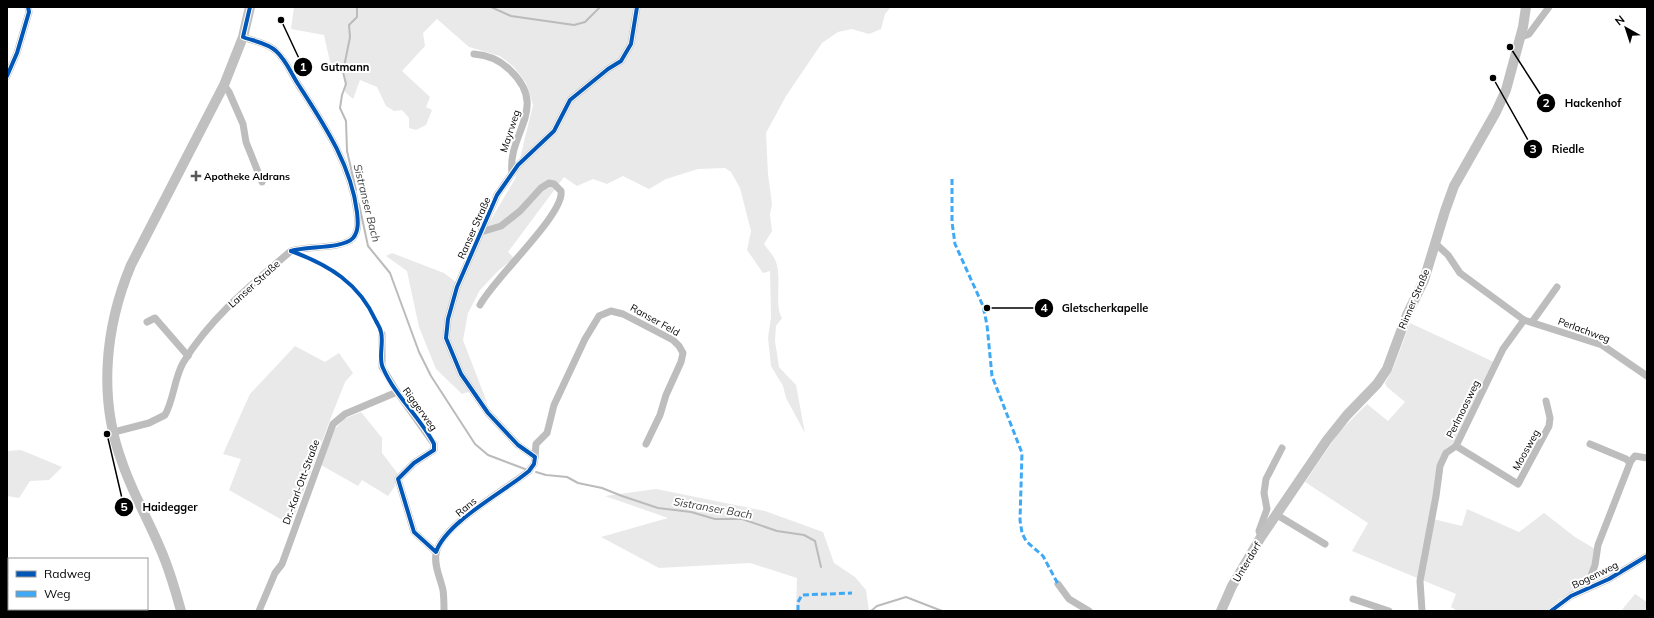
<svg xmlns="http://www.w3.org/2000/svg" width="1654" height="618" font-family="Mulish,sans-serif">
<style>
.green{fill:#e9e9e9}
.lines{fill:none;stroke-linecap:round;stroke-linejoin:round}
.stream{stroke:#bbb;stroke-width:2}
.minor{stroke:#bdbdbd;stroke-width:7}
.secondary{stroke:#c0c0c0;stroke-width:10}
.quiet{stroke:#3fa9f5;stroke-width:3;stroke-dasharray:6 3;stroke-linecap:butt}
.cycleway-casing{stroke:#fff;stroke-width:6}
.cycleway{stroke:#0057b8;stroke-width:4}
.poi-dot{fill:#595959;stroke:#fff;stroke-width:1.5}
.labels{text-anchor:middle;dominant-baseline:central;stroke-width:4;stroke-linejoin:round;paint-order:stroke}
.street-label{font-size:10px;fill:#000;stroke:#fff}
.poi-label{font-size:10px;font-weight:bold;fill:#000;stroke:#fff;text-anchor:start}
.water-label{font-size:11px;font-style:italic;fill:#3f3f3f;stroke:#fff}
.leader{fill:none;stroke:#000;stroke-width:1.5}
.callout-dot{fill:#000;stroke:#fff;stroke-width:1.5}
.mark-label{font-size:12px;text-anchor:middle;font-weight:bold;fill:#fff}
.callout-label{font-size:11px;text-anchor:middle;font-weight:bold;fill:#000;stroke:#fff;stroke-width:4;stroke-linejoin:round;paint-order:stroke}
</style>
<rect width="100%" height="100%" fill="#fff"/>
<g class="green">
<path d="M294,7H891L885,14L881,29L869,34L852,29L838,32L822,43L786,96L766,133L768,174L772,204L770,215L772,231L764,244C768,250 774,256 776,262C782,278 774,306 782,318L776,326L775,341L779,367L796,385L805,433L786,398L783,386L771,366L768,338L771,317L770,271L763,273L747,250L751,231L740,188L731,172L725,168L698,169L666,179L649,189L623,176L607,184L593,179L577,186L564,177L508,252L514,258L498,271L480,290L468,313L463,340L488,405L476,389L462,394L436,369L419,327L407,271L386,256L392,253L444,273L460,285L480,238L515,179L533,105L526,83L514,67L500,56L469,47L437,19L423,33L425,46L402,71L430,97L426,107L432,110L426,125L416,130L409,128V118L402,110L394,111L386,106L377,87L360,80L353,99L345,92L344,70L330,62L324,35L291,29Z"/>
<path d="M1410,323L1494,362L1456,441L1445,450L1429,518L1462,526L1467,509L1519,532L1544,513L1575,537L1595,549L1594,564L1582,587L1560,599L1545,611H1457L1451,607L1456,594L1352,551L1368,523L1305,482L1339,432L1367,404L1388,421L1405,402L1387,387L1385,383L1393,369Z"/>
<path d="M295,346L325,362L339,353L353,373L345,382L330,420L291,525L229,490L241,459L223,454L250,394Z"/>
<path d="M361,412L382,438V453L398,474L395,486L388,496L362,480L358,486L321,465L335,429L344,419Z"/>
<path d="M21,450L62,467L49,480L30,481L19,498L7,496V451Z"/>
<path d="M656,489L765,511L823,532L834,563L855,577L866,590L869,611H796L797,578L750,563L659,568L601,537L668,518L605,496Z"/>
<path d="M1635,594L1647,602V611H1621Z"/>
</g>
<g class="lines">
<g class="stream">
<path d="M491,7L511,16L574,25L585,22L600,7"/>
<path d="M356,190L347,151L346,121L340,108L342,95L346,84L343,72L350,37L349,25L357,17V7"/>
<path d="M359,204L368,246L390,273L419,352L431,376L475,444L488,455L525,469"/>
<path d="M536,472L546,475L567,477L578,483L602,488L622,496L658,508L691,512L715,519H742L777,531L804,535L815,541L821,567"/>
<path d="M871,611L877,606L906,597L942,611"/>
</g>
<g class="minor">
<path d="M1519,38L1529,34L1549,7"/>
<path d="M474,54C488,55 500,60 510,70C550,108 507,133 512,173"/>
<path d="M7,76L17,53L29,12L28,7"/>
<path d="M224,85L229,92L243,124L246,142L262,182"/>
<path d="M1435,243L1448,255L1460,273L1524,320L1602,345L1647,376"/>
<path d="M480,305C494,278 565,214 561,191L554,184L549,183L541,188L520,211L501,226L481,232"/>
<path d="M147,322L155,318L188,356"/>
<path d="M1532,322L1557,287"/>
<path d="M382,334V367L397,392L434,444V450L414,463L398,479L414,532L436,552"/>
<path d="M114,432L149,423L165,415C174,399 174,379 183,363C210,318 252,284 291,251C307,246 343,249 353,238C359,231 358,221 357,212C351,164 323,123 298,84C291,73 286,60 276,51C268,43 253,41 243,37"/>
<path d="M1456,446L1518,484L1549,426L1550,418L1546,401"/>
<path d="M535,457L536,444L547,433L554,405L585,339L599,316L611,311L623,314L673,340L679,346L683,353L681,362L666,395L660,415L646,444"/>
<path d="M1630,462L1635,456L1647,458"/>
<path d="M1277,515L1325,544"/>
<path d="M1261,537L1259,531L1267,509L1264,493L1266,479L1282,448"/>
<path d="M1058,584L1069,599L1089,611"/>
<path d="M1586,589L1595,565L1598,545L1630,463L1626,459L1590,444"/>
<path d="M1353,599L1389,611"/>
<path d="M259,611L275,573L282,564L333,424L345,414L397,392"/>
<path d="M444,611C444,604 444,597 443,590C440,577 434,566 436,554C440,526 507,489 529,471L534,464L535,457L518,445L488,413L461,374L446,338L448,319L457,287L497,195L518,165L554,131L570,100L608,69L621,61L631,44L637,7"/>
<path d="M1422,611L1420,581L1436,496L1440,466L1446,453L1456,446L1503,349L1524,320"/>
<path d="M1551,611L1571,596L1609,579L1647,556"/>
</g>
<g class="secondary">
<path d="M181,611C175,589 169,568 160,548C148,519 132,492 122,462C98,398 105,327 131,265L224,85L243,37L250,7"/>
<path d="M1221,611L1232,586L1261,537L1327,440L1347,415L1377,384L1387,369L1407,315L1424,280L1445,211L1454,186L1496,112L1506,90L1523,27L1526,7"/>
</g>
<g class="quiet">
<path d="M952,179V222L955,244L983,306L987,325L992,376L1022,453L1020,520L1022,533L1026,541L1043,556L1058,584"/>
<path d="M798,611V602L802,595L852,593"/>
</g>
<defs>
<g id="cycleway">
<path d="M250,7L243,37C253,41 268,43 276,51C286,60 291,73 298,84C323,123 351,164 357,212C358,221 359,231 353,238C343,249 307,246 291,251"/>
<path d="M7,76L17,53L29,12L28,7"/>
<path d="M291,251C329,265 359,283 376,321C378,325 380,327 381,332C384,343 378,358 383,368C395,396 420,417 434,444V450L414,463L398,479L414,532L436,552C447,521 504,492 529,471L534,464L535,457L518,445L488,413L461,374L446,338L448,319L457,287L497,195L518,165L554,131L570,100L608,69L621,61L631,44L637,7"/>
<path d="M1551,611L1571,596L1609,579L1647,556"/>
</g>
</defs>
<use href="#cycleway" class="cycleway-casing"/>
<use href="#cycleway" class="cycleway"/>
</g>
<path class="poi-dot" d="M194 170h4v4h4v4h-4v4h-4v-4h-4v-4h4z"/>
<g class="labels">
<g class="street-label">
<text transform="translate(510 131) rotate(-72)">Mayrweg</text>
<text transform="translate(474 228) rotate(-66)">Ranser Straße</text>
<text transform="translate(254 284) rotate(-42)">Lanser Straße</text>
<text transform="translate(1414 299) rotate(-67)">Rinner Straße</text>
<text transform="translate(655 320) rotate(29)">Ranser Feld</text>
<text transform="translate(1584 330) rotate(20)">Perlachweg</text>
<text transform="translate(420 409) rotate(54)">Riggerweg</text>
<text transform="translate(1463 409) rotate(-64)">Perlmoosweg</text>
<text transform="translate(1526 450) rotate(-61)">Moosweg</text>
<text transform="translate(301 482) rotate(-70)">Dr.-Karl-Ott-Straße</text>
<text transform="translate(466 507) rotate(-40)">Rans</text>
<text transform="translate(1247 562) rotate(-59)">Unterdorf</text>
<text transform="translate(1595 575) rotate(-26)">Bogenweg</text>
</g>
<g class="poi-label">
<text x="204" y="176">Apotheke Aldrans</text>
</g>
<g class="water-label">
<text transform="translate(367 203) rotate(76)">Sistranser Bach</text>
<text transform="translate(713 508) rotate(10)">Sistranser Bach</text>
</g>
</g>
<path class="leader" d="M281 20L303 67M1510 47L1546 103M1493 78L1533 149M987 308L1044 308M107 434L124 507"/>
<g class="callout-dot">
<circle cx="281" cy="20" r="4"/>
<circle cx="1510" cy="47" r="4"/>
<circle cx="1493" cy="78" r="4"/>
<circle cx="987" cy="308" r="4"/>
<circle cx="107" cy="434" r="4"/>
<circle cx="303" cy="67" r="10"/>
<circle cx="1546" cy="103" r="10"/>
<circle cx="1533" cy="149" r="10"/>
<circle cx="1044" cy="308" r="10"/>
<circle cx="124" cy="507" r="10"/>
</g>
<g class="mark-label">
<text x="303" y="71">1</text>
<text x="1546" y="107">2</text>
<text x="1533" y="153">3</text>
<text x="1044" y="312">4</text>
<text x="124" y="511">5</text>
</g>
<g class="callout-label">
<text x="345" y="71">Gutmann</text>
<text x="1593" y="107">Hackenhof</text>
<text x="1568" y="153">Riedle</text>
<text x="1105" y="312">Gletscherkapelle</text>
<text x="170" y="511">Haidegger</text>
</g>
<rect width="1654" height="618" fill="none" stroke="#000000" stroke-width="16"/>
<rect x="8" y="558" width="140" height="52" fill="#ffffff" stroke="#999999"/>
<rect x="16" y="571" width="20" height="6" fill="#0057b8" stroke="#999999"/>
<text x="44" y="578" font-size="12" fill="#000000">Radweg</text>
<rect x="16" y="591" width="20" height="6" fill="#3fa9f5" stroke="#999999"/>
<text x="44" y="598" font-size="12" fill="#000000">Weg</text>
<g transform="translate(1626 28) rotate(321)" stroke="#ffffff" stroke-width="3" paint-order="stroke">
<path d="M0-3L7 15L0 10L-7 15Z" fill="#000000"/>
<text y="-6" font-size="11" font-weight="bold" text-anchor="middle" fill="#000000">N</text>
</g>
</svg>
